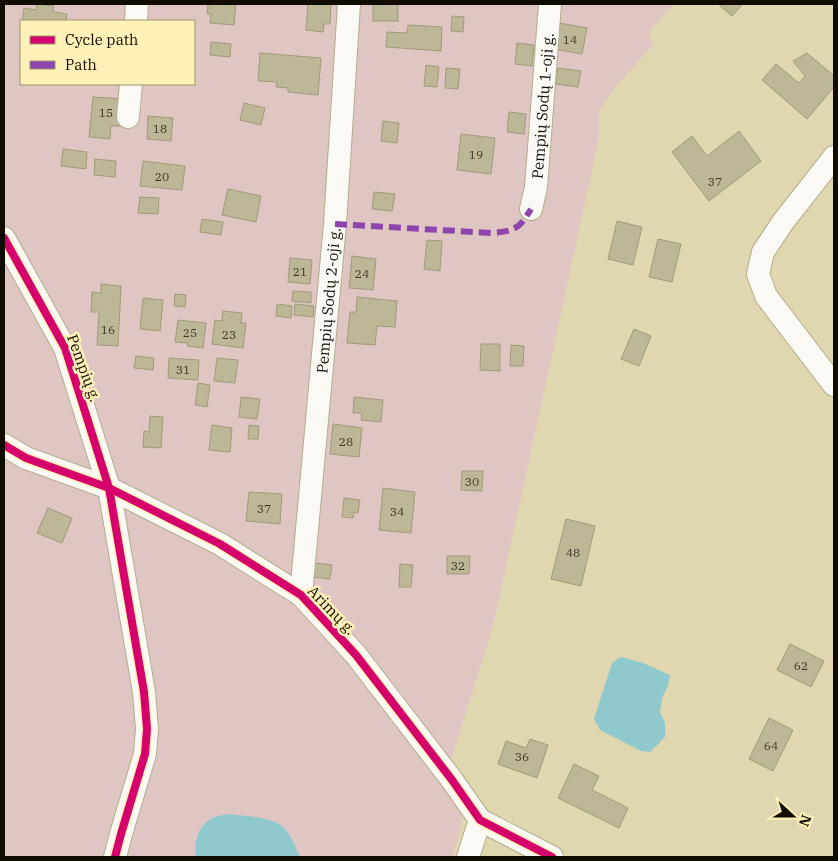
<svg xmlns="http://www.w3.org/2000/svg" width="838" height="861" font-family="'IBM Plex Serif',serif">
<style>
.green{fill:#dfc6c3;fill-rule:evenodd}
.water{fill:#8fc9ce}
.building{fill:#bdb697;stroke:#a19a7a}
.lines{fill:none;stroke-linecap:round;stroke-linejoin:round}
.street-casing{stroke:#b4ac8d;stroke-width:24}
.street{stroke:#faf9f3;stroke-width:22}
.quiet{stroke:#8e44ad;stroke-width:6;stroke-dasharray:12 6;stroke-linecap:butt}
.cycleway-casing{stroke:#fef1b7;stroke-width:11}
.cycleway{stroke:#d6006c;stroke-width:8}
.labels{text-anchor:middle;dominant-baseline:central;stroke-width:5;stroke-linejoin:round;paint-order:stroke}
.number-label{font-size:12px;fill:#3c3626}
.street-label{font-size:15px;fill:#110c00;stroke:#fef1b7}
</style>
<rect width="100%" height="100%" fill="#e0d6af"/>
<path class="green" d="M4,4H675L649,31L653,45L615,87L599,111V138L493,627L443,785L463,812L459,835L453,857H4ZM21,21H194V84H21Z"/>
<g class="water">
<path d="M621,657L643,663L670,675L668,686L662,698L660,712L665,723V737L650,752L641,751L600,730L594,719L612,663Z"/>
<path d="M227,814C243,816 273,816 285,829C292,837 295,847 300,857H196C193,842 199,823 215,817C219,816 223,815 227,814Z"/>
</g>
<g class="building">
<path d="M37,4L54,6L53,12L67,14L66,21H22L24,8L36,10Z"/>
<path d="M208,4H236L234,25L210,23L211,14H207Z"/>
<path d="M308,4H331L330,24H324L323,32L306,30Z"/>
<rect x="373" y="4" width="25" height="17"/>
<path d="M718,4H743L732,16Z"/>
<path d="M452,16L464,17L463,32L451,31Z"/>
<path d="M559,23L587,28L582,54L554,49Z"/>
<path d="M408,25L442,27L441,51L386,47L387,32L407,33Z"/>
<path d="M211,42L231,44L230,57L210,55Z"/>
<path d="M517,43L534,45L532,66L515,64Z"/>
<path d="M260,53L321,58L318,95L288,92V88L276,87L277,82L258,81Z"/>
<path d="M807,53L834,76V87L807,119L762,80L776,64L799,83L805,76L793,61Z"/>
<path d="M426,65L439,67L437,87L424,86Z"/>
<path d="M446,68L460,69L458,89L445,88Z"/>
<path d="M558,68L581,71L578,87L555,84Z"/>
<path d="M93,97L123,99L120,126H111L110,139L89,137Z"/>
<path d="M244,103L265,108L261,125L240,120Z"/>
<path d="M509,112L526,114L524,134L507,132Z"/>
<path d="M148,116L173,118L171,141L147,139Z"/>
<path d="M383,121L399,123L397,143L381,141Z"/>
<path d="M739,131L761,161L709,201L672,152L692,136L707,156Z"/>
<path d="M461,134L495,138L491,174L457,170Z"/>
<path d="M63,149L87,152L86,169L61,166Z"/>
<path d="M95,159L116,161L115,177L94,175Z"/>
<path d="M143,161L185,166L182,190L140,186Z"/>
<path d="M228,189L261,196L256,222L222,215Z"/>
<path d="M374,192L395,194L392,211L372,209Z"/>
<path d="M140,197L159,198L158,214L138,213Z"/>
<path d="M202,219L223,222L221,235L200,232Z"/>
<path d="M617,221L642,227L633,265L608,259Z"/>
<path d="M658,239L681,244L672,282L649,277Z"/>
<path d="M427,240L442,241L440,271L424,269Z"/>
<path d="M352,256L376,259L373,290L349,288Z"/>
<path d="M290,258L312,260L310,284L288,282Z"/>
<path d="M101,284L121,286L118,346L97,345L99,312H91L92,292L101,293Z"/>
<path d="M293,291L311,292V303L292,301Z"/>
<path d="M175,294L186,295L185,307L174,306Z"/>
<path d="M357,297L397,301L395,327L377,326L375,345L347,343L350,312H356Z"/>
<path d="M143,298L163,300L160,331L140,329Z"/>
<path d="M277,304L292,306L291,318L276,316Z"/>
<path d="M295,304L314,306L313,317L294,315Z"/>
<path d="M223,311L242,313L241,323H246L243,348L212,344L215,320L222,321Z"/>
<path d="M178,320L206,323L203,348L187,346L188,343L175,342Z"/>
<path d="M634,329L651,336L639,366L621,359Z"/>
<path d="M481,344H500V371L480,370Z"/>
<path d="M511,345L524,346L523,366H510Z"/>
<path d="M136,356L154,358L153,370L134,368Z"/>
<path d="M169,358L199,360L198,380L168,378Z"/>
<path d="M217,358L238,360L235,383L214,381Z"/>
<path d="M198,383L210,385L207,407L195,405Z"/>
<path d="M241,397L260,399L257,419L239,417Z"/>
<path d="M354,397L383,400L381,422L361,420L362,413H353Z"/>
<path d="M150,416L163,417L161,448L143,447L144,431L149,432Z"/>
<path d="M333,424L362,428L359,457L330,454Z"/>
<path d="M212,425L232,428L230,452L209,450Z"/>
<path d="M249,425L259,426L258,439H248Z"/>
<path d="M462,471H483L482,491L461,490Z"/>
<path d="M383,488L415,492L411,533L379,530Z"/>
<path d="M249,492L282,494L280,524L246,521Z"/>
<path d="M344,498L360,500L358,513L354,512L353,518L342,517Z"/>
<path d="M48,508L72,518L62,543L37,533Z"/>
<path d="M566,519L595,526L581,586L551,579Z"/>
<path d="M447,556H470L469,574H447Z"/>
<path d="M315,563L332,565L330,579L313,577Z"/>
<path d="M400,564L413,565L411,587H399Z"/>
<path d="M790,644L824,661L811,687L777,670Z"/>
<path d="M769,718L793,730L773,771L749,759Z"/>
<path d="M530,739L548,745L537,778L498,764L506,741L526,748Z"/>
<path d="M574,764L599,776L592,790L628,808L619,828L558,798Z"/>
</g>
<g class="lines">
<defs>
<g id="street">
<path d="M136,21L137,4"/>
<path d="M128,117L131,84"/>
<path d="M834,157L783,222L763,252L758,274L766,296L834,385"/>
<path id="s1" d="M531,209L536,187L550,4"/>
<path d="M4,238L65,348L109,488L144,692L147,729L145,754L121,834L115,857"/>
<path d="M4,445L26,458L109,488L220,544L301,595L356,655L452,780L480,820L552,857"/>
<path id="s2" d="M301,595L335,224L349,4"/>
<path d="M468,857L480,820"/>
</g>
</defs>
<use href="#street" class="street-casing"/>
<use href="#street" class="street"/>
<path class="quiet" d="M335,224L492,233C515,231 519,229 531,209"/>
<defs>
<g id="cycleway">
<path d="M4,238L65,348L109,488L144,692L147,729L145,754L121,834L115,857"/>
<path d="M4,445L26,458L109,488L220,544L301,595L356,655L452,780L480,820L552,857"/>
</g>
</defs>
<use href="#cycleway" class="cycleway-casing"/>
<use href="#cycleway" class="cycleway"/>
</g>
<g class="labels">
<g class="number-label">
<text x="570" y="39">14</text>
<text x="106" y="112">15</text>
<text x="160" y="128">18</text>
<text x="476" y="154">19</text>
<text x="162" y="176">20</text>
<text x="715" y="181">37</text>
<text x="300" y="271">21</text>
<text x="362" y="273">24</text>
<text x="108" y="329">16</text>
<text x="190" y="332">25</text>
<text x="229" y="334">23</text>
<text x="183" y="369">31</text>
<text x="346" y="441">28</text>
<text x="472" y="481">30</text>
<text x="264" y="508">37</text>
<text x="397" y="511">34</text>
<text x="573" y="552">48</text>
<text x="458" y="565">32</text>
<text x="801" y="665">62</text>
<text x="771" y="745">64</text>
<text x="522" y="756">36</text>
</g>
<g class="street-label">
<text stroke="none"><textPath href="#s1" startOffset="104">Pempių Sodų 1-oji g.</textPath></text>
<text stroke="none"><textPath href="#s2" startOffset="296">Pempių Sodų 2-oji g.</textPath></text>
<text transform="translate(84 368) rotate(70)">Pempių g.</text>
<text transform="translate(332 610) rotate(46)">Arimų g.</text>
</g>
</g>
<rect width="838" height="861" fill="none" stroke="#110c00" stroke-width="10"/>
<rect x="20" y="20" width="175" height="65" fill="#fef1b7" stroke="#9f956e"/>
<rect x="30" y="36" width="25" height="8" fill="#d6006c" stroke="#9f956e"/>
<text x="65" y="45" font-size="15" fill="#110c00">Cycle path</text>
<rect x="30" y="61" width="25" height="8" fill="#8e44ad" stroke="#9f956e"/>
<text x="65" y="70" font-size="15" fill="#110c00">Path</text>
<g transform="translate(793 816) rotate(111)" stroke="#fef1b7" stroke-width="4" paint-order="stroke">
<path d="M0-4L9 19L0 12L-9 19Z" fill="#110c00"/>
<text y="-8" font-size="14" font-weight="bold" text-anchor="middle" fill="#110c00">N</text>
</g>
</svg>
